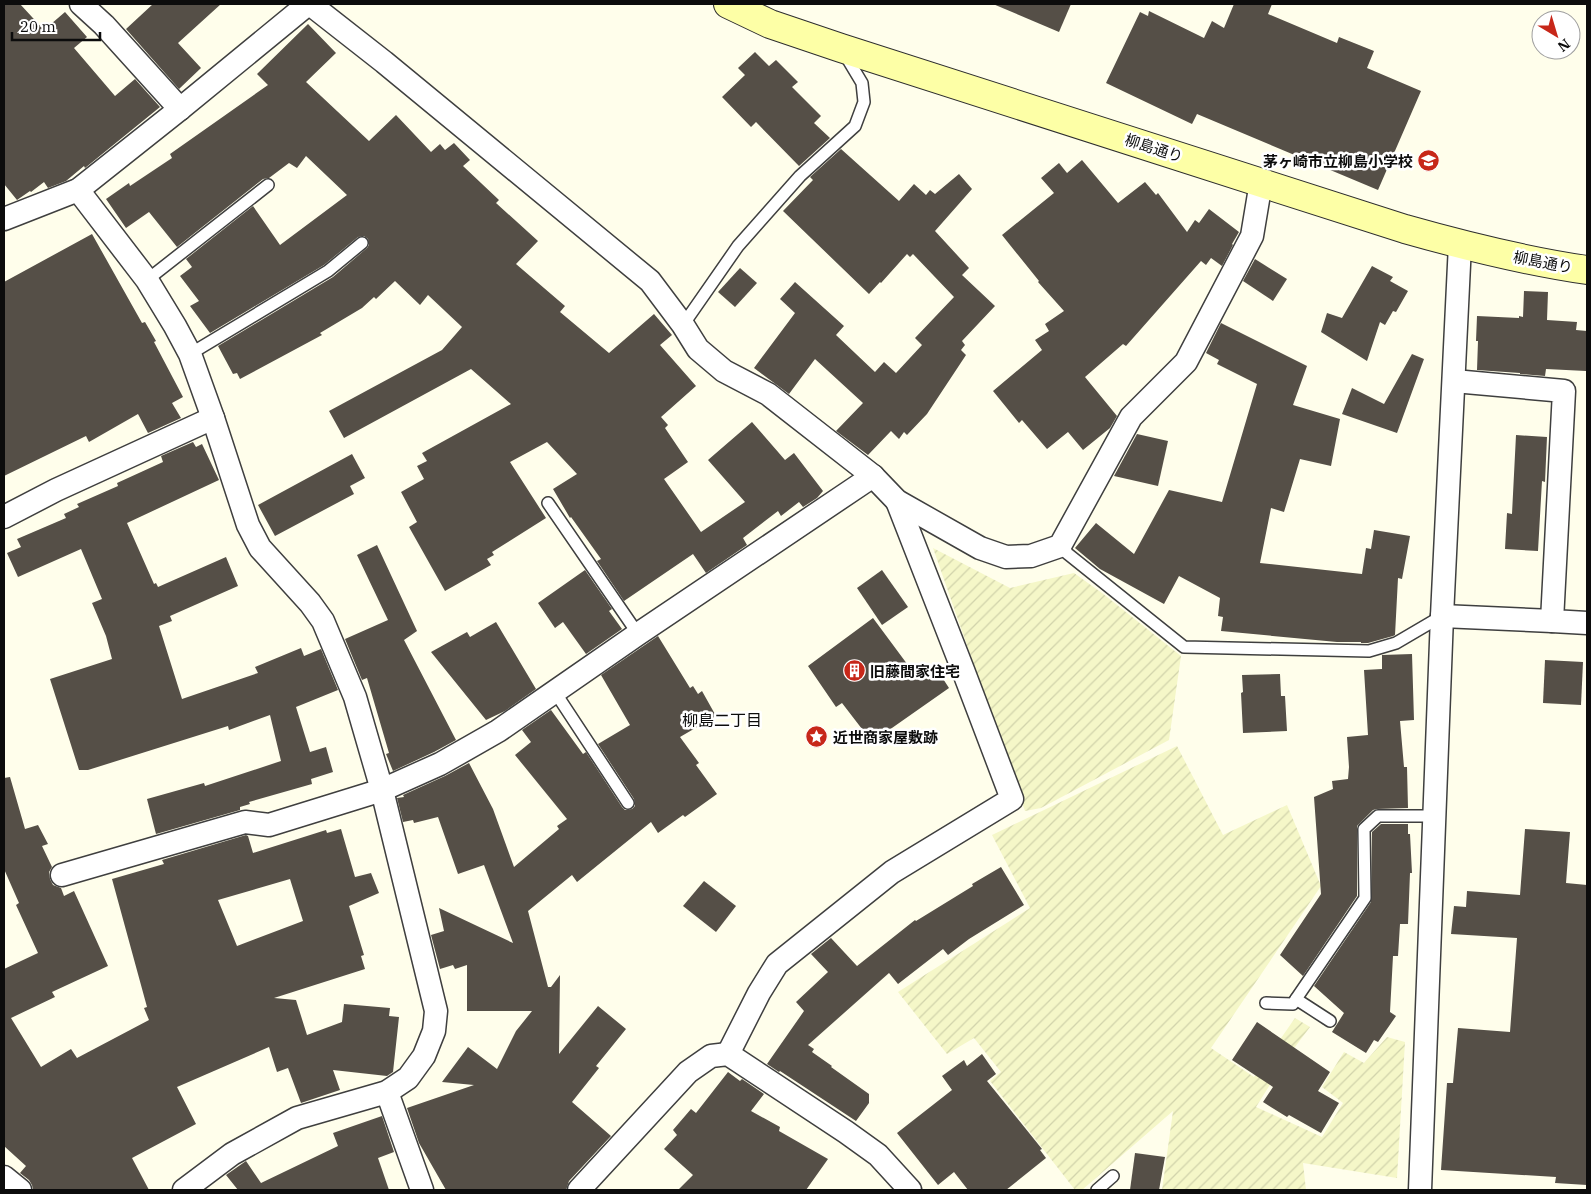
<svg xmlns="http://www.w3.org/2000/svg" width="1591" height="1194" font-family="'IBM Plex Serif','Noto Sans JP',serif">
<style>
.farmland{fill:url(#farmland-furrows)}
.building{fill:#554f47;fill-rule:evenodd}
.lines{fill:none;stroke-linecap:round;stroke-linejoin:round}
.lane-casing{stroke:#3f3f3f;stroke-width:14}
.street-casing{stroke:#3f3f3f;stroke-width:25}
.secondary-casing{stroke:#2e2e2e;stroke-width:30}
.lane{stroke:#fff;stroke-width:11}
.street{stroke:#fff;stroke-width:22}
.secondary{stroke:#fdffa6;stroke-width:28}
.labels{text-anchor:middle;dominant-baseline:central;stroke-width:5;stroke-linejoin:round;paint-order:stroke}
.street-label{font-size:15px;fill:#0c0c0c;stroke:#fff}
.poi-label{font-size:15px;font-weight:bold;fill:#0c0c0c;stroke:#fff;text-anchor:start}
.neighbourhood-label{font-size:16px;fill:#0c0c0c;stroke:#fff}
</style>
<defs>
<pattern id="farmland-furrows" width="10" height="10" patternUnits="userSpaceOnUse" patternTransform="scale(1.25)"><rect width="10" height="10" fill="#f5f7c8"/><path d="M-1 1l2-2M0 10L10 0M9 11l2-2" fill="none" stroke="#d1d3ab"/></pattern>
</defs>
<rect width="100%" height="100%" fill="#fffeeb"/>
<g class="farmland">
<path d="M933,548L1010,588L1074,573L1102,593L1181,656L1169,740L1041,808L1025,811Z"/>
<path d="M1177,746L1223,835L1287,805L1321,886L1211,1048L1254,1077L1295,1018L1310,1027L1286,1059L1256,1107L1322,1137L1343,1103L1322,1087L1344,1052L1364,1063L1387,1037L1405,1042L1397,1178L1303,1163L1306,1190H1162L1173,1111L1082,1190H1075L990,1081L1001,1072L974,1038L947,1054L898,992L1030,908L992,835Z"/>
</g>
<g class="building">
<path d="M4,4H20L44,30L65,12L87,37L74,48L115,96L135,79L160,107L85,168L84,166L66,181L48,188L44,182L31,192L30,191L17,200L4,184Z"/>
<path d="M153,4H221L178,43L201,68L179,89L126,29Z"/>
<path d="M993,4H1071L1059,32Z"/>
<path d="M1234,4H1272L1268,14L1337,43L1339,37L1374,51L1367,68L1421,91L1378,190L1197,114L1192,124L1106,83L1140,12L1148,16L1149,11L1204,38L1212,21L1224,28Z"/>
<path d="M308,24L336,53L306,82L369,141L396,115L431,152L440,144L445,150L454,143L470,160L463,166L499,200L496,203L538,241L516,264L565,306L560,312L609,353L654,314L672,335L660,345L696,386L661,417L668,425L665,428L688,462L664,479L701,532L745,502L708,460L752,422L785,460L794,453L823,491L817,498L803,507L799,502L781,516L778,511L743,538L747,545L706,573L693,554L624,601L597,561L601,559L571,517L570,518L553,489L577,474L547,442L510,462L546,518L492,552L494,555L487,559L491,565L445,591L409,527L417,522L401,492L424,479L417,466L427,461L422,453L511,404L471,369L344,438L329,411L442,350L462,327L428,295L420,305L395,281L376,299L374,297L362,308L320,333L322,335L240,379L237,373L233,374L218,346L333,277L367,248L369,245L368,239L364,236L358,237L324,265L210,333L190,306L199,301L180,276L192,267L186,259L253,206L280,245L347,195L306,156L297,168L289,163L269,178L263,179L177,247L149,212L126,228L106,199L129,183L130,186L172,158L170,154L268,85L257,74Z"/>
<path d="M755,52L769,66L776,60L798,82L792,87L821,116L814,123L830,138L799,166L756,122L751,127L722,97L745,75L738,68Z"/>
<path d="M841,149L899,201L914,184L926,195L930,190L935,194L959,174L972,189L935,231L969,268L962,275L995,306L962,341L965,345L961,350L966,355L927,414L907,435L904,432L899,439L891,431L868,455L836,431L863,403L815,359L789,394L754,368L795,313L780,299L795,282L844,326L836,335L875,372L884,362L896,373L922,345L915,338L954,297L913,254L910,257L907,254L881,283L880,282L869,294L783,211L813,180L810,177Z"/>
<path d="M1082,160L1118,203L1145,182L1156,195L1158,193L1187,232L1195,220L1199,223L1209,209L1239,232L1232,244L1233,245L1222,266L1211,258L1206,265L1201,261L1126,346L1123,344L1085,377L1117,416L1110,428L1083,450L1068,432L1047,449L1022,420L1019,423L993,391L1042,350L1035,340L1049,331L1045,324L1064,311L1038,282L1039,281L1002,235L1054,193L1041,178L1059,163L1067,173Z"/>
<path d="M92,234L142,323L145,322L156,341L154,342L183,397L172,403L181,418L148,433L138,414L89,442L86,436L4,476V282Z"/>
<path d="M1255,259L1287,279L1273,301L1243,281Z"/>
<path d="M1372,266L1393,277L1390,281L1408,291L1396,312L1393,311L1385,325L1380,322L1367,361L1321,332L1327,313L1342,318Z"/>
<path d="M740,268L757,283L735,307L718,292Z"/>
<path d="M1524,291L1548,292L1547,320L1577,322L1576,330L1587,331L1586,371L1546,369L1545,376L1520,374V373L1477,370L1478,341H1476L1477,316L1519,318V316L1523,317Z"/>
<path d="M1221,323L1307,366L1293,405L1340,419L1331,466L1300,459L1284,512L1271,508L1260,563L1362,574L1366,548L1371,549L1374,530L1410,536L1402,579L1398,578L1395,635L1393,636L1368,643H1361V642H1337L1221,631L1223,617L1218,616L1220,598L1179,576L1164,604L1100,569L1075,548L1096,523L1134,554L1169,490L1222,502L1257,384L1217,364L1219,360L1206,353Z"/>
<path d="M1412,354L1424,359L1397,433L1342,414L1352,388L1384,404Z"/>
<path d="M1137,434L1168,441L1158,486L1114,476Z"/>
<path d="M1516,435L1547,437L1545,482L1542,481L1538,551L1505,549L1507,513L1512,514Z"/>
<path d="M193,442L196,447L202,444L219,480L127,523L154,584L156,583L158,587L226,557L238,586L170,616L172,621L159,626L182,699L258,673L255,667L301,648L304,656L321,649L338,690L296,707L310,752L326,747L333,772L311,779L312,784L249,802L250,804L240,807V810L156,834L147,799L204,783L205,786L281,761L270,715L229,730L228,726L88,770H79L50,679L112,659L106,636L92,603L102,599L81,549L18,577L7,553L21,547L17,539L66,518L64,514L79,507L77,504L118,486L117,483L163,462L161,456Z"/>
<path d="M352,454L365,478L350,486L354,494L275,536L258,505Z"/>
<path d="M377,545L417,631L404,640L456,740L434,752L393,771L386,754L389,753L367,678L362,680L345,639L388,620L357,555Z"/>
<path d="M585,570L612,609L609,611L622,629L586,654L563,622L555,628L538,603Z"/>
<path d="M882,570L908,607L882,625L857,588Z"/>
<path d="M873,618L919,680L936,668L949,688L872,742L842,703L836,707L808,666Z"/>
<path d="M496,622L536,689L505,711L486,720L431,652L467,632L470,637Z"/>
<path d="M658,636L690,688L693,686L698,694L702,691L716,716L680,737L699,763L696,765L717,794L685,817L683,815L658,833L651,822L577,882L572,875L528,911L548,987H551L560,975L559,1054L598,1006L626,1029L596,1066L599,1068L572,1102L611,1136L569,1181L566,1190H446L419,1143L407,1108L474,1085L442,1082L468,1047L497,1069L516,1031L532,1011H467V965L455,969L453,965L440,969L431,935L444,931L439,908L513,943L484,865L458,874L438,817L414,823L413,820L403,822L397,798L404,797L403,795L445,776L469,763L493,809L514,867L559,829L557,826L567,819L515,755L531,742L522,730L551,710L583,754L586,752L622,807L625,810L632,809L635,806L634,799L598,744L630,725L601,675Z"/>
<path d="M1412,654L1414,720L1400,721L1404,767H1407L1408,808L1377,809L1373,810L1357,826V896L1303,976L1280,955L1321,894L1314,797L1333,789L1332,781L1348,779L1349,767L1347,737L1368,735L1364,670L1382,669V655Z"/>
<path d="M1545,660L1583,662L1581,705L1543,703Z"/>
<path d="M1280,674L1281,696H1285L1287,731L1243,733L1241,693L1243,692L1242,675Z"/>
<path d="M10,777L25,829L38,825L48,844L42,846L52,867L49,872L50,879L53,885L61,888L64,896L74,891L108,966L52,992L55,997L11,1018L41,1067L71,1049L77,1058L149,1020L144,1008L147,1007L112,879L164,864L162,860L246,835L248,836L253,853L326,830L327,833L341,829L355,877L371,873L379,893L349,906L364,955L361,956L365,969L274,998L296,1000L307,1035L342,1022L344,1004L390,1008L389,1016L399,1017L393,1072L387,1076L333,1070L340,1090L301,1103L288,1068L277,1072L269,1047L177,1087L196,1124L132,1158L149,1190H33L32,1185L29,1180L20,1173L26,1166L4,1146V969L38,953L16,905L19,903L4,869V778ZM290,879L303,921L237,946L218,900Z"/>
<path d="M1381,824H1408V834H1410L1412,873H1410L1408,924H1400L1398,956H1393L1390,1012L1396,1016L1378,1042L1374,1040L1366,1053L1332,1032L1344,1013L1314,986L1371,902L1372,832Z"/>
<path d="M1525,829L1570,832L1566,883L1587,885V1185L1555,1183L1556,1177L1441,1170L1447,1083H1453L1458,1028L1510,1032L1517,938L1451,934L1454,906L1466,907L1467,891L1520,895Z"/>
<path d="M1001,867L1024,905L969,939L948,955L943,949L898,984L889,973L808,1045L814,1049L812,1052L832,1066L831,1067L869,1094V1103L856,1121L780,1071L779,1072L767,1064L804,1011L796,1002L828,972L811,954L831,938L857,966L915,920L916,921L973,886L972,884Z"/>
<path d="M704,881L736,906L716,932L683,906Z"/>
<path d="M1257,1022L1330,1072L1318,1091L1339,1103L1321,1133L1289,1115L1287,1117L1263,1102L1273,1087L1232,1060Z"/>
<path d="M982,1054L996,1074L987,1081L1042,1149L1040,1150L1046,1158L1006,1190H968L954,1172L938,1185L897,1133L952,1090L942,1076L964,1060L967,1066Z"/>
<path d="M728,1072L740,1081L742,1079L764,1094L751,1111L780,1127L779,1131L828,1159L806,1190H678L693,1175L664,1149L677,1135L673,1130L691,1109L696,1113Z"/>
<path d="M382,1116L394,1152L378,1158L389,1190H238L226,1175L246,1161L261,1183L338,1146L333,1133Z"/>
<path d="M1135,1153L1165,1157L1159,1190H1130Z"/>
</g>
<g class="lines">
<defs>
<g id="lane">
<path d="M147,280L268,185"/>
<path d="M683,325L738,246L800,176L855,126L864,102L862,83L844,53"/>
<path d="M190,354L328,271L362,243"/>
<path d="M548,503L638,634"/>
<path d="M1060,546L1068,554L1184,647L1369,651L1396,643L1442,616"/>
<path d="M555,692L628,803"/>
<path d="M1296,999L1365,898L1364,829L1378,816H1434"/>
<path d="M1266,1003L1293,1004L1296,999L1330,1021"/>
<path d="M1097,1190L1113,1176"/>
</g>
<g id="street">
<path d="M81,4L104,25L180,109"/>
<path d="M310,4L384,62L650,281L683,325L698,349L724,371L768,394L873,476L897,501L980,548L1006,557L1031,556L1060,546L1131,417L1186,362L1252,236L1261,182"/>
<path d="M78,190L147,280L175,326L190,354L213,418L248,525L260,548L310,603L323,621L355,697L382,790L436,1011L434,1031L424,1056L408,1078L387,1092L297,1118L232,1154L184,1190"/>
<path d="M4,219L78,190L180,109L308,4"/>
<path d="M1454,381L1564,391L1552,621L1587,623"/>
<path d="M4,517L56,490L213,418"/>
<path d="M1442,616L1552,621"/>
<path d="M62,875L245,822L269,825L382,790L440,764L498,731L638,634L873,476"/>
<path d="M728,1054L759,993L777,964L892,872L1012,799L963,670L897,501"/>
<path d="M387,1092L422,1190"/>
<path d="M4,1177L20,1190"/>
<path d="M579,1190L688,1072L711,1056L728,1054L846,1132L878,1155L910,1190"/>
<path d="M1420,1190L1442,616L1460,244"/>
</g>
<path id="secondary" d="M728,4L770,24L841,48L1405,229C1465,246 1525,261 1587,270"/>
</defs>
<use href="#lane" class="lane-casing"/>
<use href="#street" class="street-casing"/>
<use href="#secondary" class="secondary-casing"/>
<use href="#lane" class="lane"/>
<use href="#street" class="street"/>
<use href="#secondary" class="secondary"/>
</g>
<defs>
<symbol id="school-disc" viewBox="-11 -11 22 22"><circle r="9.5" fill="#c72719" stroke="#fff"/><path d="M0-5L7-2L0 1L-7-2ZM-4 1L0 2.5L4 1V4Q0 6-4 4Z" fill="#fff"/></symbol>
<symbol id="building-disc" viewBox="-11 -11 22 22"><circle r="9.5" fill="#c72719" stroke="#fff"/><path d="M-4-6H4V6H1V3H-1V6H-4ZM-2.5-4.3h1.7v1.8h-1.7ZM.8-4.3h1.7v1.8H.8ZM-2.5-1h1.7V.8h-1.7ZM.8-1h1.7V.8H.8Z" fill="#fff"/></symbol>
<symbol id="sight-disc" viewBox="-11 -11 22 22"><circle r="9.5" fill="#c72719" stroke="#fff"/><path d="M0-6L1.8-2.2L6-1.7L2.9 1.2L3.7 5.4L0 3.3L-3.7 5.4L-2.9 1.2L-6-1.7L-1.8-2.2Z" fill="#fff"/></symbol>
</defs>
<g fill-rule="evenodd">
<use href="#school-disc" x="1416" y="148" width="25" height="25"/>
<use href="#building-disc" x="842" y="658" width="25" height="25"/>
<use href="#sight-disc" x="804" y="724" width="25" height="25"/>
</g>
<g class="labels">
<g class="street-label">
<text transform="translate(1154 148) rotate(18)">柳島通り</text>
<text transform="translate(1543 262) rotate(11)">柳島通り</text>
</g>
<g class="poi-label">
<text x="1413" y="161" text-anchor="end">茅ヶ崎市立柳島小学校</text>
<text x="870" y="671">旧藤間家住宅</text>
<text x="833" y="737">近世商家屋敷跡</text>
</g>
<g class="neighbourhood-label">
<text x="722" y="720">柳島二丁目</text>
</g>
</g>
<rect width="1591" height="1194" fill="none" stroke="#0c0c0c" stroke-width="10"/>
<g transform="translate(1556 35) rotate(142)"><circle r="24" fill="#ffffff" stroke="#9e9e9e"/>
<path d="M0-4L9 19L0 12L-9 19Z" fill="#c72719"/>
<text y="-8" font-size="14" font-weight="bold" text-anchor="middle" fill="#0c0c0c">N</text>
</g>
<path d="M12 32v8h88v-8" fill="none" stroke="#0c0c0c" stroke-width="2.5"/>
<text x="20" y="32" font-size="15" fill="#0c0c0c" stroke="#ffffff" stroke-width="4" paint-order="stroke">20 m</text>
</svg>
